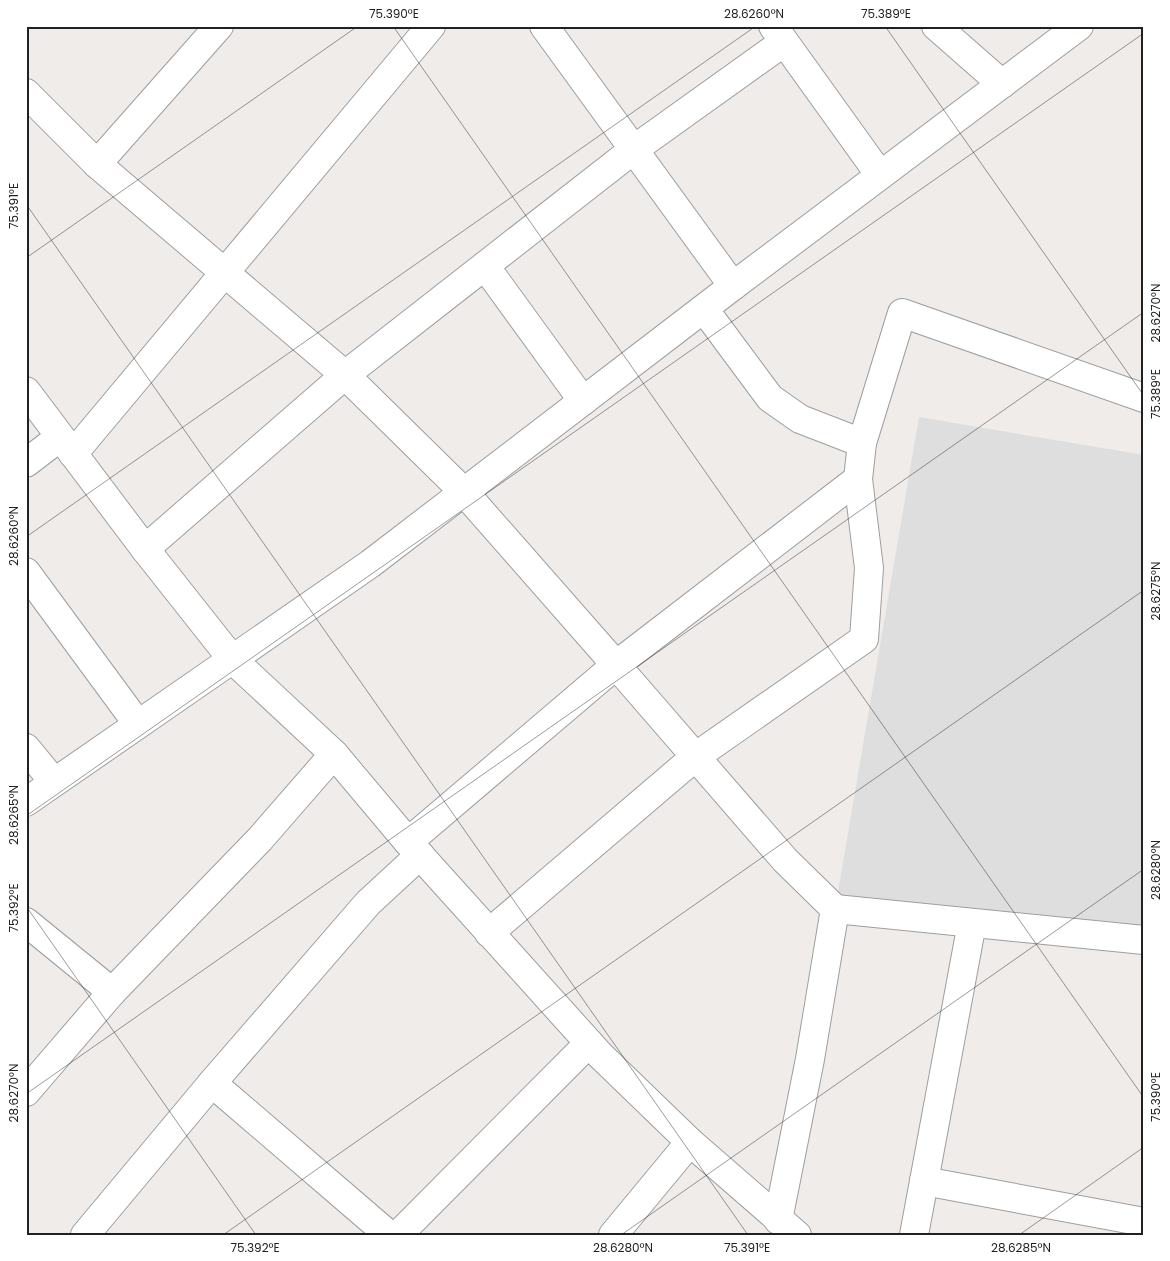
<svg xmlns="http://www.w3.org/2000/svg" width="1170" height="1261" font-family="Poppins,sans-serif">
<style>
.residential{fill:#dfdede}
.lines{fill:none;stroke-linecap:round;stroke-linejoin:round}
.minor-casing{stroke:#9e9e9e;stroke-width:30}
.minor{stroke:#fff;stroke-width:28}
.ticks{fill:none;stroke:#212121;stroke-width:1;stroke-opacity:0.45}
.neatline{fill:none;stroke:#212121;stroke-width:2}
.ticks-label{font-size:12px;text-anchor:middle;fill:#212121}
</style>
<rect width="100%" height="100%" fill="#f0ece9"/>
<path class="residential" d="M919,417L1144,455V940L835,909Z"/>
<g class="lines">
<defs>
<g id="minor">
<path d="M544,26L733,286"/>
<path d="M773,26L880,175"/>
<path d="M936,26L1002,84"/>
<path d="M26,93L97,164L345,375L464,492L616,665L858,479"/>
<path d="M97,164L219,26"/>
<path d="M485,266L583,401"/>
<path d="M704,309L770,398L800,419L862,443"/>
<path d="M26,391L145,549L232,659L334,754L408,842L600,1055L690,1142L797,1235"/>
<path d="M73,454L431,26"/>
<path d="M26,463L60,437"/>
<path d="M145,549L345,375L633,150L784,42"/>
<path d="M26,572L137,723"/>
<path d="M26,748L54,782"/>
<path d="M26,802L370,564L733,286L1079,26"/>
<path d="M408,842L616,665L785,860L835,909L810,1059L778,1220"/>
<path d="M835,909L1144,940"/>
<path d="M26,922L112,992L26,1092"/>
<path d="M489,933L695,757L864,639L869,568L858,479L862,443L902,313L1144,398"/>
<path d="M112,992L260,839L334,754"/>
<path d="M924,1181L1144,1222"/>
<path d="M85,1235L212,1083"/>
<path d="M389,1235L212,1083L368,903L420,855"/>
<path d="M398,1235L589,1043"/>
<path d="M613,1235L690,1142"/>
<path d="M914,1235L972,923"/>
</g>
</defs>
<use href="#minor" class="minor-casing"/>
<use href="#minor" class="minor"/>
</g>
<path class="ticks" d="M393,26L1144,1098M885,26L1144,396M26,204L748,1235M26,258L358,26M26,537L756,26M26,816L1144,33M26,906L256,1235M26,1094L1144,312M223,1235L1144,590M621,1235L1144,869M1019,1235L1144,1147"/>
<rect width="1170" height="1261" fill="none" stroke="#ffffff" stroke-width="55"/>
<rect x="28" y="28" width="1114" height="1206" class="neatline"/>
<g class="ticks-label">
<text x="394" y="18">75.390°E</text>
<text x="754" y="18">28.6260°N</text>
<text x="886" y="18">75.389°E</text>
<text transform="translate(14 206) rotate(-90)" y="4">75.391°E</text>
<text transform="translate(1156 313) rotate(-90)" y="4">28.6270°N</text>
<text transform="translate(1156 394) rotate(-90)" y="4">75.389°E</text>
<text transform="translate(14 536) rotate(-90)" y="4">28.6260°N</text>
<text transform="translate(1156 591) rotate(-90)" y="4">28.6275°N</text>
<text transform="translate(14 815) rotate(-90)" y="4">28.6265°N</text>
<text transform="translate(1156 870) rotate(-90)" y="4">28.6280°N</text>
<text transform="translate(14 908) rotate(-90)" y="4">75.392°E</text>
<text transform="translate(14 1093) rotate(-90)" y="4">28.6270°N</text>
<text transform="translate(1156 1097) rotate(-90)" y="4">75.390°E</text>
<text x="255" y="1252">75.392°E</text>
<text x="623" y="1252">28.6280°N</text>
<text x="747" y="1252">75.391°E</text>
<text x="1021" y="1252">28.6285°N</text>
</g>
</svg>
